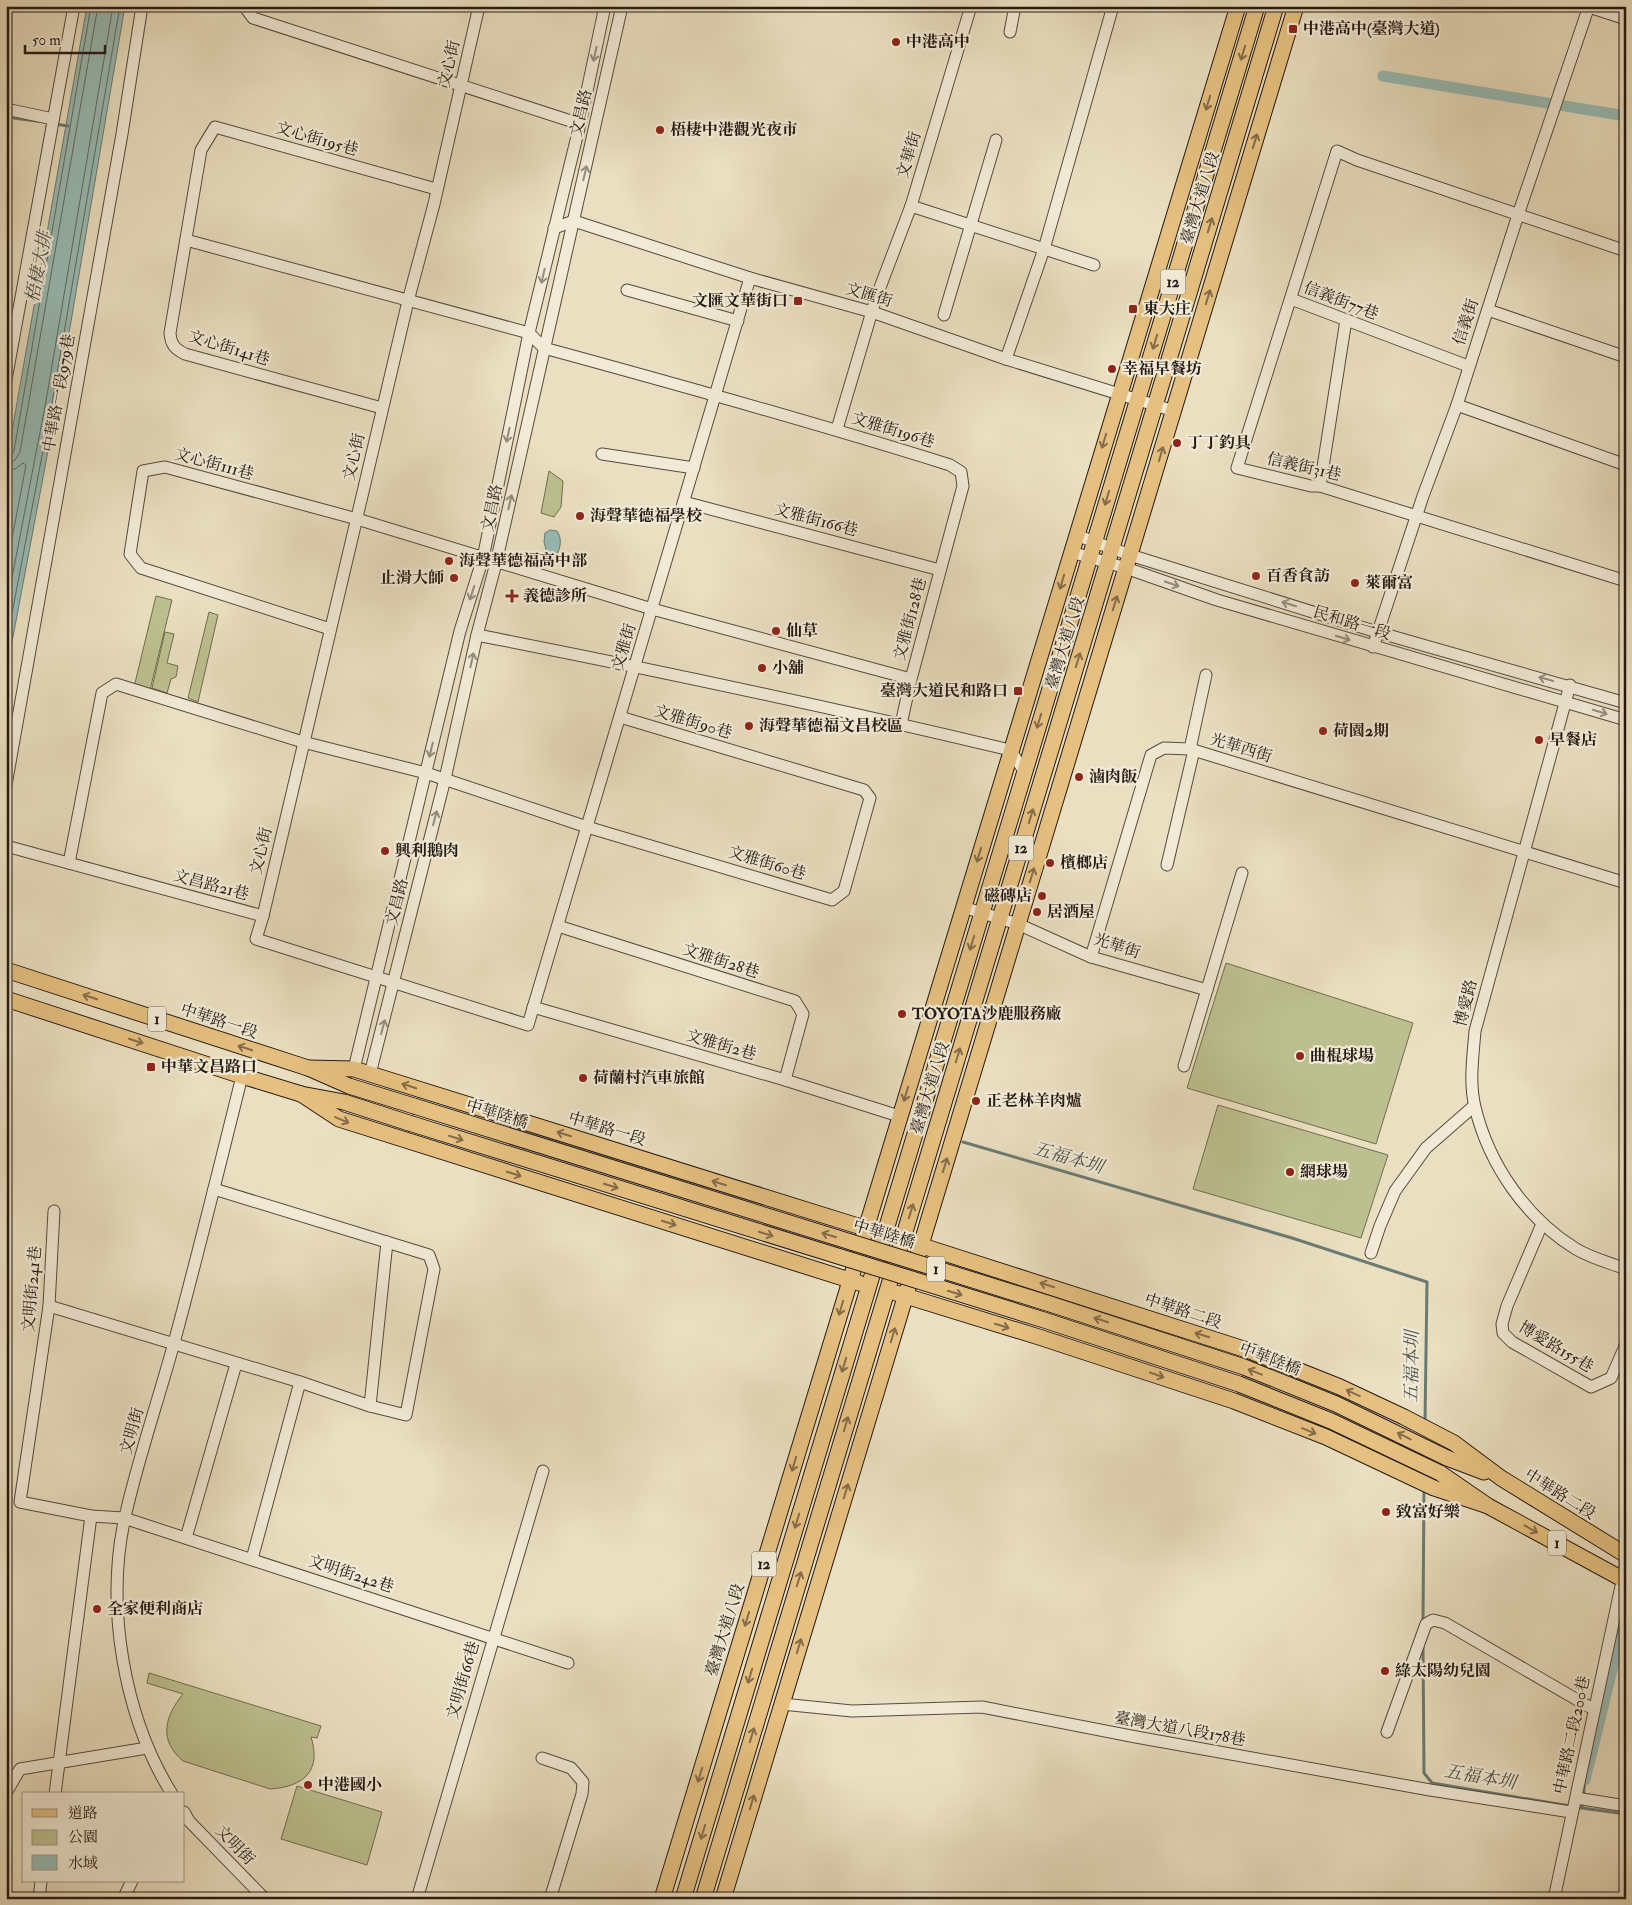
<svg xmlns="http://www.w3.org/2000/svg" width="1632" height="1905" font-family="'IM FELL Double Pica','Noto Serif TC',serif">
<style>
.green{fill:#bcc08f;stroke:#706c51}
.water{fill:#98bcb6;stroke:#6a7b75}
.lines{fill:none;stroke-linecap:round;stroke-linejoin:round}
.shore{stroke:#5e6a64;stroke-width:1}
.stream{stroke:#6a7b75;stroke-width:3}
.canal{stroke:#98bcb6;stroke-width:11}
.minor-casing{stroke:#564a3e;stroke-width:13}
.major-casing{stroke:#251913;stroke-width:17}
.minor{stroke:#f1ead6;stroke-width:11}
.major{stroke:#e5c080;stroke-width:15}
.major-bridge-casing{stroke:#251913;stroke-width:17;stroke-linecap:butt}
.major-bridge{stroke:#e5c080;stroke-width:15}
.oneway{stroke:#856c4a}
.oneway2{stroke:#958c7e}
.poi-dot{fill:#8f2418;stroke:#f1ead6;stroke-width:2}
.labels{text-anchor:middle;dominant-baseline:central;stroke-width:4.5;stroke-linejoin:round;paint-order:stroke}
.shield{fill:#f1ead6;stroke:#62584e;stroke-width:1}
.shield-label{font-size:15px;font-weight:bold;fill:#251913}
.poi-label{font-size:16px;font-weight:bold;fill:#251913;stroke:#f1ead6;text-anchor:start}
.street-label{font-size:16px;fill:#251913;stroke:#f1ead6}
.water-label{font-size:18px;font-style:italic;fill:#4d524c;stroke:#f1ead6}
</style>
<rect width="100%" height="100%" fill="#eadfc0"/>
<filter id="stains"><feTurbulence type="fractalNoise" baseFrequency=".004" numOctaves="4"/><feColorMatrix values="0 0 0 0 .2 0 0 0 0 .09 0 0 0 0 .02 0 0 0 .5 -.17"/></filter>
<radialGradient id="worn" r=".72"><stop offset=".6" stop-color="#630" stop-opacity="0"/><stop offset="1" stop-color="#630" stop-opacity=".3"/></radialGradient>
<g class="green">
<path d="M549,471L563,481L561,507L554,517L541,513Z"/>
<path d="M156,596L172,600L150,690L134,687Z"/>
<path d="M209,612L218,615L198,702L188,698Z"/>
<path d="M165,632L174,634L167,663L178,666L176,677L171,679L167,693L152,688Z"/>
<path d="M1226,963L1413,1023L1376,1144L1187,1088Z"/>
<path d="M1218,1105L1388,1155L1361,1238L1193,1189Z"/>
<path d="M149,1673L321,1726L317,1738L311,1737C322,1771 303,1787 270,1789L183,1761C158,1740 165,1716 183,1694L147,1683Z"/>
<path d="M297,1786L382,1812L367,1865L281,1839Z"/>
</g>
<g class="water">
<path d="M87,6H125L57,403L6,674V465Z"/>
<path d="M550,530L557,531C562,539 561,546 557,554L547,553L544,542L545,533Z"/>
</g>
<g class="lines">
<g class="shore">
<path d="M6,456L11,455L14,451L91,6"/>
<path d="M6,463L15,460L20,452L98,6"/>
<path d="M6,470L15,469L23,463L26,465L6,570"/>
<path d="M6,609L46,401L113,6"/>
<path d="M6,645L52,403L120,6"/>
</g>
<g class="stream">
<path d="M6,117L44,122"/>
<path d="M55,124L68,126"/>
<path d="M963,1142L1292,1238L1427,1282L1425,1422"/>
<path d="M1423,1622L1424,1488"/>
<path d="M1423,1646L1424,1773L1432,1783L1582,1808"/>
<path d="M1585,1780L1582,1808L1626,1814"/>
</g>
<g class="canal">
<path d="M1383,76L1626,116"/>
<path d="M1585,1780L1626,1613"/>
</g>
<defs>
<g id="minor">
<path d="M244,6L253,18L580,124"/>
<path d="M479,6L434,204L408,301L263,916L256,939L528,1025L750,278"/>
<path d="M1586,6L1626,19"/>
<path d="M1010,32L1015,6"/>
<path d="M6,109L53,119"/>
<path d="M911,206L1094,265"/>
<path d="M554,228L574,221L750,278L872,312L1006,359L1174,411"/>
<path d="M186,240L529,333L544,348C680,385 816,423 950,465L961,472L963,486L911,679L901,724"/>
<path d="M1626,251L1357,160L1337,151L1237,468L1311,486H1320L1626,581"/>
<path d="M627,290L738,321"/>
<path d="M1291,299L1468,366"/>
<path d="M1488,310L1626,357"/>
<path d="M944,315L996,140"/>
<path d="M1006,359L1044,249L1113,6"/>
<path d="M6,380L74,6"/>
<path d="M1457,405L1626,465"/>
<path d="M382,408L185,354C175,349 171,345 170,333L201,150L215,127L436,189"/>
<path d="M837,429L876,298L911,206L971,6"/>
<path d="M602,454L694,468"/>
<path d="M1320,486L1346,320"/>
<path d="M684,502L940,570"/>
<path d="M1076,535L1130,555L1377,632L1626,703"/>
<path d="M1071,552L1126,568L1217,600L1626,720"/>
<path d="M330,629L141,568L130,554L143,471L165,467L357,519L652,609L911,679"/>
<path d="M477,635C656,670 834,708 1010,750L1024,771"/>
<path d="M1373,647L1423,496L1457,405L1518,215L1589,6"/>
<path d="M1570,685L1475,1031C1473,1056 1469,1083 1475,1107C1489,1165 1526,1218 1576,1249C1591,1258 1610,1263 1626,1269"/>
<path d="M1190,749L1206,675"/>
<path d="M6,785L122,134L142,6"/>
<path d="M6,846L263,916"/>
<path d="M69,863L102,693L116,684L303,742L426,773L587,827L832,900L844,891L870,798L864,790L620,717"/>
<path d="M1167,865L1194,750"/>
<path d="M963,907L1018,924L1091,957L1207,990"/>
<path d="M558,926L795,1001L803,1014L785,1080"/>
<path d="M1091,957L1151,755L1164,748L1190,749L1626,883"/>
<path d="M533,1007L785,1080L899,1116"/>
<path d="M1184,1066L1242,873"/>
<path d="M354,1069L460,631L483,558L529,333L580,124L605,6"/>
<path d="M370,1074L445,779L477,635L496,563L622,6"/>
<path d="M54,1211L49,1306L20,1502L91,1516L124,1518L568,1663"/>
<path d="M1542,1224L1507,1306L1502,1324L1503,1333L1512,1342L1591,1387L1611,1378L1626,1344"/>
<path d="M1371,1253L1380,1226L1395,1191L1426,1148L1474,1106"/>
<path d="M49,1306L300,1382L370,1406L406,1415L434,1269L429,1255L214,1189"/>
<path d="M370,1406L387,1242"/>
<path d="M186,1538L236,1364"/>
<path d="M252,1559L300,1382"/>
<path d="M782,1704L852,1711L982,1707L1136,1737L1430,1790L1571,1812"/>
<path d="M1387,1732L1426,1624L1433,1620L1445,1623L1593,1709"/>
<path d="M542,1758L571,1768L583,1782L582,1794L550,1899"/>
<path d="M6,1793L20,1769L147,1748"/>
<path d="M55,1794L91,1516"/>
<path d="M172,1794C124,1717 105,1607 125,1517C138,1459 158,1401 174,1343C198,1254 220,1165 242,1076"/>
<path d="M1576,1798L1626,1806"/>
<path d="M184,1812L189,1821L265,1899"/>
<path d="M39,1899L41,1881"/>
<path d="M123,1899L132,1881"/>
<path d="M417,1899L543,1471"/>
<path d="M1554,1899L1626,1563"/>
</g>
<g id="major">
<path d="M6,970L308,1068L349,1086L414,1106"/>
<path d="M6,999L242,1076L301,1094L344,1102L409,1123"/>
<path d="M308,1068L354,1069L874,1231"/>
<path d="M301,1094L339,1119L859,1283"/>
<path d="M913,1243L1250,1351L1340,1387L1404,1417L1454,1443L1501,1478L1626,1555"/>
<path d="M896,1293L1039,1337L1234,1401L1326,1437L1434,1488L1488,1506"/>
<path d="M1447,1458L1484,1472"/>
<path d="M1440,1473L1488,1506L1626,1581"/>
<path d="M662,1899L1238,6"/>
<path d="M683,1899L1257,6"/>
<path d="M703,1899L1276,6"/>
<path d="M723,1899L1296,6"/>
</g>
</defs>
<use href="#minor" class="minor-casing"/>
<use href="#major" class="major-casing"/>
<use href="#minor" class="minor"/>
<use href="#major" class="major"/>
<defs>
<g id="major-bridge">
<path d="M414,1106L1050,1304L1244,1367L1336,1404L1447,1458"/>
<path d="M409,1123L1044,1320L1239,1384L1331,1421L1440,1473"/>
</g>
</defs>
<use href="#major-bridge" class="major-bridge-casing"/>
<use href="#major-bridge" class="major-bridge"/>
</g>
<defs><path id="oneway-shaft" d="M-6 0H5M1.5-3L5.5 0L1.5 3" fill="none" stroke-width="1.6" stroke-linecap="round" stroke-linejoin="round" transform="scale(1.25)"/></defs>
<g class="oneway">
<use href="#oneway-shaft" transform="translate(1243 53) rotate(107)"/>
<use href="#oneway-shaft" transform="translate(1208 103) rotate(107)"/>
<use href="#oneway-shaft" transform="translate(1255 141) rotate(-73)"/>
<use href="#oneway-shaft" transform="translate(1210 225) rotate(-73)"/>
<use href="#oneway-shaft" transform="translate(1208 297) rotate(-73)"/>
<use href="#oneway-shaft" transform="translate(1155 342) rotate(107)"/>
<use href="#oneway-shaft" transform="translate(1104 441) rotate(107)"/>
<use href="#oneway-shaft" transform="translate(1161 454) rotate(-73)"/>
<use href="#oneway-shaft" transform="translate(1107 498) rotate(107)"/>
<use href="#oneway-shaft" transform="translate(1062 582) rotate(107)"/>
<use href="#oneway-shaft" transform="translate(1115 603) rotate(-73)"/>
<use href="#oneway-shaft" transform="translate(1078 660) rotate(-73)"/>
<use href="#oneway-shaft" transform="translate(1039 721) rotate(107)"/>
<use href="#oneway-shaft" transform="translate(1031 816) rotate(-73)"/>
<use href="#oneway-shaft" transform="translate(979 855) rotate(107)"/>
<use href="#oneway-shaft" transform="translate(1032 875) rotate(-73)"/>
<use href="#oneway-shaft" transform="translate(972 943) rotate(107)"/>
<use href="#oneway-shaft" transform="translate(90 997) rotate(-162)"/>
<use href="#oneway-shaft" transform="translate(136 1041) rotate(18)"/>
<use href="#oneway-shaft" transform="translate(245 1048) rotate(-162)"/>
<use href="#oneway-shaft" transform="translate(958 1055) rotate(-73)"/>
<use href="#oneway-shaft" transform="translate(409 1086) rotate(-162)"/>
<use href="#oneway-shaft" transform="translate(906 1094) rotate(107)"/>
<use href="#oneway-shaft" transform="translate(342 1120) rotate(23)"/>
<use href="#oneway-shaft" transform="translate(564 1134) rotate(-163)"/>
<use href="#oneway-shaft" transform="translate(456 1138) rotate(17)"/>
<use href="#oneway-shaft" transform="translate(945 1165) rotate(-73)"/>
<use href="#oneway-shaft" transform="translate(514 1174) rotate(17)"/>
<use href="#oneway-shaft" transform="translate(719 1183) rotate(-163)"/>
<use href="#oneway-shaft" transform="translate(611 1186) rotate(17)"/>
<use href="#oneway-shaft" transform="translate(911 1211) rotate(-73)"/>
<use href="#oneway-shaft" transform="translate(669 1223) rotate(17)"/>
<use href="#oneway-shaft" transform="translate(766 1234) rotate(17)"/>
<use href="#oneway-shaft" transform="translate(829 1235) rotate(-163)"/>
<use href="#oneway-shaft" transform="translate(1047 1285) rotate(-162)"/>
<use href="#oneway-shaft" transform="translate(955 1293) rotate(17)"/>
<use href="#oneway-shaft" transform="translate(841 1308) rotate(107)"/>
<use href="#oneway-shaft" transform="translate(1101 1320) rotate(-162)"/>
<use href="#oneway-shaft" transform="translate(1002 1326) rotate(17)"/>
<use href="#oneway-shaft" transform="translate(893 1335) rotate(-73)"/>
<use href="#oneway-shaft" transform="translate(1202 1335) rotate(-162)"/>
<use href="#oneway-shaft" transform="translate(844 1365) rotate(107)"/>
<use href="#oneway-shaft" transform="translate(1255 1372) rotate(-159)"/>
<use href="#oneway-shaft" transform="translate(1157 1375) rotate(19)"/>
<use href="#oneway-shaft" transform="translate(1353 1393) rotate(-155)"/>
<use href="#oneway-shaft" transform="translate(846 1424) rotate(-73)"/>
<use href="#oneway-shaft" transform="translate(1309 1431) rotate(22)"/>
<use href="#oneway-shaft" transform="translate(1404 1436) rotate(-153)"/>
<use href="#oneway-shaft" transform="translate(794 1464) rotate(107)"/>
<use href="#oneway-shaft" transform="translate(846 1491) rotate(-73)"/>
<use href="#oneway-shaft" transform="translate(797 1521) rotate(107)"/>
<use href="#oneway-shaft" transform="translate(1531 1529) rotate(29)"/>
<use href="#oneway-shaft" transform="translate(799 1579) rotate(-73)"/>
<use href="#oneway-shaft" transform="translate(747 1619) rotate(107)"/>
<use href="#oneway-shaft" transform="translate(799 1646) rotate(-73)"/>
<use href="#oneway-shaft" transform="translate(750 1676) rotate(107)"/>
<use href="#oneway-shaft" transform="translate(752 1735) rotate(-73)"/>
<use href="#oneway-shaft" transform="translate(700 1775) rotate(107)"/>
<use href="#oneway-shaft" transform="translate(752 1802) rotate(-73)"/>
<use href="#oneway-shaft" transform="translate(703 1832) rotate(107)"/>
</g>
<g class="oneway2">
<use href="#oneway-shaft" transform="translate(595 54) rotate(102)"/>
<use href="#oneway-shaft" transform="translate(585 173) rotate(-77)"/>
<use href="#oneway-shaft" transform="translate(543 276) rotate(103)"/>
<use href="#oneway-shaft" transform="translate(508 435) rotate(102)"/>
<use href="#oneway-shaft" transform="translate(510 502) rotate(-77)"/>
<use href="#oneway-shaft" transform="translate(1172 584) rotate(19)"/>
<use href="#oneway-shaft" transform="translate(472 593) rotate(108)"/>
<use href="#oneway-shaft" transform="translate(1289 604) rotate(-163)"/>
<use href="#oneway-shaft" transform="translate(1343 638) rotate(17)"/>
<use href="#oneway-shaft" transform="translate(472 660) rotate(-77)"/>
<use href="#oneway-shaft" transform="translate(1546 679) rotate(-164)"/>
<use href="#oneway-shaft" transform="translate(1600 712) rotate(17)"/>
<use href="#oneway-shaft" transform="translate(431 750) rotate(104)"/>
<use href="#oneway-shaft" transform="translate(435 818) rotate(-75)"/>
<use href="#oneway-shaft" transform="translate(383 1027) rotate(-75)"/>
</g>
<g class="poi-dot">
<rect x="1288" y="24" width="10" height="10" rx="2.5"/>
<circle cx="896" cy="42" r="5"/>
<circle cx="660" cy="130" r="5"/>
<rect x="793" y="296" width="10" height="10" rx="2.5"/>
<rect x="1128" y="304" width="10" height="10" rx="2.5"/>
<circle cx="1112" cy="369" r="5"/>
<circle cx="1177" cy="443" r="5"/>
<circle cx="580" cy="516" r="5"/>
<circle cx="449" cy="561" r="5"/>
<circle cx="1256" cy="576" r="5"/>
<circle cx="454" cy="578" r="5"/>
<circle cx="1355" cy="583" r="5"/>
<path d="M509.5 588.5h5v5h5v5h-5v5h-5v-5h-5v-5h5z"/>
<circle cx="776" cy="631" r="5"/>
<circle cx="762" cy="668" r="5"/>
<rect x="1013" y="686" width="10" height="10" rx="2.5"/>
<circle cx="749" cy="726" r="5"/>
<circle cx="1323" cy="731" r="5"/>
<circle cx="1539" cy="740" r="5"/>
<circle cx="1079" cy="777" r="5"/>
<circle cx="385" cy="851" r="5"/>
<circle cx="1050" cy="863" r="5"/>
<circle cx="1042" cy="896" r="5"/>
<circle cx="1037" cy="912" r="5"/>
<circle cx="902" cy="1014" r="5"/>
<circle cx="1300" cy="1056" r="5"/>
<rect x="146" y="1062" width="10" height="10" rx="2.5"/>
<circle cx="583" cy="1078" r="5"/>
<circle cx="976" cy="1101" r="5"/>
<circle cx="1290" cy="1172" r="5"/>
<circle cx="1386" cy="1512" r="5"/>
<circle cx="97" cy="1609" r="5"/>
<circle cx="1385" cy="1671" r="5"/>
<circle cx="308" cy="1785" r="5"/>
</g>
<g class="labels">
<g class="shield">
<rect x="1160.5" y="269.5" width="25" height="25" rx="4"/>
<rect x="1008.5" y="835.5" width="25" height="25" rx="4"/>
<rect x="148" y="1006.5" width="18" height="25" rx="4"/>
<rect x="927" y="1256.5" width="18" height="25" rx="4"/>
<rect x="1548" y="1530.5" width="18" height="25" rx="4"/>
<rect x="751.5" y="1551.5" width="25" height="25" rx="4"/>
</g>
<g class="shield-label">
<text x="1173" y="282">12</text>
<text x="1021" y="848">12</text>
<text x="157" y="1019">1</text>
<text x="936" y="1269">1</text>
<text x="1557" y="1543">1</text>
<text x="764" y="1564">12</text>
</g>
<g class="poi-label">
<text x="1303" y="29">中港高中(臺灣大道)</text>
<text x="906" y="42">中港高中</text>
<text x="670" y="130">梧棲中港觀光夜市</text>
<text x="788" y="301" text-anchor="end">文匯文華街口</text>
<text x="1143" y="309">東大庄</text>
<text x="1122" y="369">幸福早餐坊</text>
<text x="1187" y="443">丁丁釣具</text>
<text x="590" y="516">海聲華德福學校</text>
<text x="459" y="561">海聲華德福高中部</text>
<text x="1266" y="576">百香食訪</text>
<text x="444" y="578" text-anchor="end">止滑大師</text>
<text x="1365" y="583">萊爾富</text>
<text x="523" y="596">義德診所</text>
<text x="786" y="631">仙草</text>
<text x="772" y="668">小舖</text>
<text x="1008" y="691" text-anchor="end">臺灣大道民和路口</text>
<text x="759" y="726">海聲華德福文昌校區</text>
<text x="1333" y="731">荷園2期</text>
<text x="1549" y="740">早餐店</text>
<text x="1089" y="777">滷肉飯</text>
<text x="395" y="851">興利鵝肉</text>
<text x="1060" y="863">檳榔店</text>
<text x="1032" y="896" text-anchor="end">磁磚店</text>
<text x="1047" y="912">居酒屋</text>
<text x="912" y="1014">TOYOTA沙鹿服務廠</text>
<text x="1310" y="1056">曲棍球場</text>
<text x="161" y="1067">中華文昌路口</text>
<text x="593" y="1078">荷蘭村汽車旅館</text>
<text x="986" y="1101">正老林羊肉爐</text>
<text x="1300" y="1172">網球場</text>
<text x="1396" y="1512">致富好樂</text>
<text x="107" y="1609">全家便利商店</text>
<text x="1395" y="1671">綠太陽幼兒園</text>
<text x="318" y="1785">中港國小</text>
</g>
<g class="street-label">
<text transform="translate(449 64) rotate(-77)">文心街</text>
<text transform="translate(581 113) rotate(-77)">文昌路</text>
<text transform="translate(317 139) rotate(16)">文心街195巷</text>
<text transform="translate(909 155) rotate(-73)">文華街</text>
<text transform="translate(1200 198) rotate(-73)">臺灣大道八段</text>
<text transform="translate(869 295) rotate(17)">文匯街</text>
<text transform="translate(1341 301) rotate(21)">信義街77巷</text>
<text transform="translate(1466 322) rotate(-72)">信義街</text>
<text transform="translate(229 348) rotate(17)">文心街141巷</text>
<text transform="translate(59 393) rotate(-80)">中華路一段979巷</text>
<text transform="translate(893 430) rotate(17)">文雅街196巷</text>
<text transform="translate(354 457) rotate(-77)">文心街</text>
<text transform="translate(214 464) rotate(15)">文心街111巷</text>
<text transform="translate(1304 467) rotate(13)">信義街31巷</text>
<text transform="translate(492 508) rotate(-78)">文昌路</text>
<text transform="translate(816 520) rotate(15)">文雅街166巷</text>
<text transform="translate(910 619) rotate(-75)">文雅街128巷</text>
<text transform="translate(1352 623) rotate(17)">民和路一段</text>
<text transform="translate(1065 643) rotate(-73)">臺灣大道八段</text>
<text transform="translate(624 647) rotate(-73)">文雅街</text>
<text transform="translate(693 722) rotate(17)">文雅街90巷</text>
<text transform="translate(1241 748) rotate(17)">光華西街</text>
<text transform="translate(261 851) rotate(-77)">文心街</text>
<text transform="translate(767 863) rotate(17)">文雅街60巷</text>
<text transform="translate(211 885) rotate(15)">文昌路21巷</text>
<text transform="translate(397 902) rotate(-76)">文昌路</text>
<text transform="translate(1117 946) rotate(18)">光華街</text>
<text transform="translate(721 961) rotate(18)">文雅街28巷</text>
<text transform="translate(1466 1003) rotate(-76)">博愛路</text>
<text transform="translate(219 1021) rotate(18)">中華路一段</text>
<text transform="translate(721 1045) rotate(16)">文雅街2巷</text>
<text transform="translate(930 1088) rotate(-73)">臺灣大道八段</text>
<text transform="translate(497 1114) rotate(17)">中華陸橋</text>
<text transform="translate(607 1129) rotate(17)">中華路一段</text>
<text transform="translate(884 1234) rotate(17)">中華陸橋</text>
<text transform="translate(32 1289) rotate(-85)">文明街241巷</text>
<text transform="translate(1183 1311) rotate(18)">中華路二段</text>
<text transform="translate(1556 1347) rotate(31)">博愛路155巷</text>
<text transform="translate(1270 1359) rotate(21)">中華陸橋</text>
<text transform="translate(132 1431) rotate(-74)">文明街</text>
<text transform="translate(1560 1494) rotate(32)">中華路二段</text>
<text transform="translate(351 1574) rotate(18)">文明街242巷</text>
<text transform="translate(725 1630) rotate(-73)">臺灣大道八段</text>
<text transform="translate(463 1680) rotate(-74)">文明街66巷</text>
<text transform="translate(1180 1729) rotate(10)">臺灣大道八段178巷</text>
<text transform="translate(1572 1735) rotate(-78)">中華路二段200巷</text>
<text transform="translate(235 1845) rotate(46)">文明街</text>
</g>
<g class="water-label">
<text transform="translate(39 267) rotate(-79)">梧棲大排</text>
<text transform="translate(1068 1158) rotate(16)">五福本圳</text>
<text transform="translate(1412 1367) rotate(-89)">五福本圳</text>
<text transform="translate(1480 1777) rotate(10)">五福本圳</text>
</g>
</g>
<rect width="1632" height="1905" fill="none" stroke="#eadfc0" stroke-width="25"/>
<rect x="8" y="8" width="1617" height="1890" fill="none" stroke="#251913" stroke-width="2.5"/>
<rect x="12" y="12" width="1607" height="1880" fill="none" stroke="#251913"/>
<rect x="22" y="1792" width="162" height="90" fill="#f1ead6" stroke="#9f9688"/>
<rect x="32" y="1809" width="25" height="8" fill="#e5c080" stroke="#9f9688"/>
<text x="68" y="1818" font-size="15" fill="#251913">道路</text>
<rect x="32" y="1830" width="25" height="15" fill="#bcc08f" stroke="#9f9688"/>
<text x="68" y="1842" font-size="15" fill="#251913">公園</text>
<rect x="32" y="1855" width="25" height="15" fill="#98bcb6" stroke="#9f9688"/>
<text x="68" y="1868" font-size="15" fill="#251913">水域</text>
<path d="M25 45v8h80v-8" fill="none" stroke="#251913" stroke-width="2.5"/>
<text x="32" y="45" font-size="15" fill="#251913" stroke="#f1ead6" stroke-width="4" paint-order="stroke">50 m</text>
<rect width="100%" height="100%" filter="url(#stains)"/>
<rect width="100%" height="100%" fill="url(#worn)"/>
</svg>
